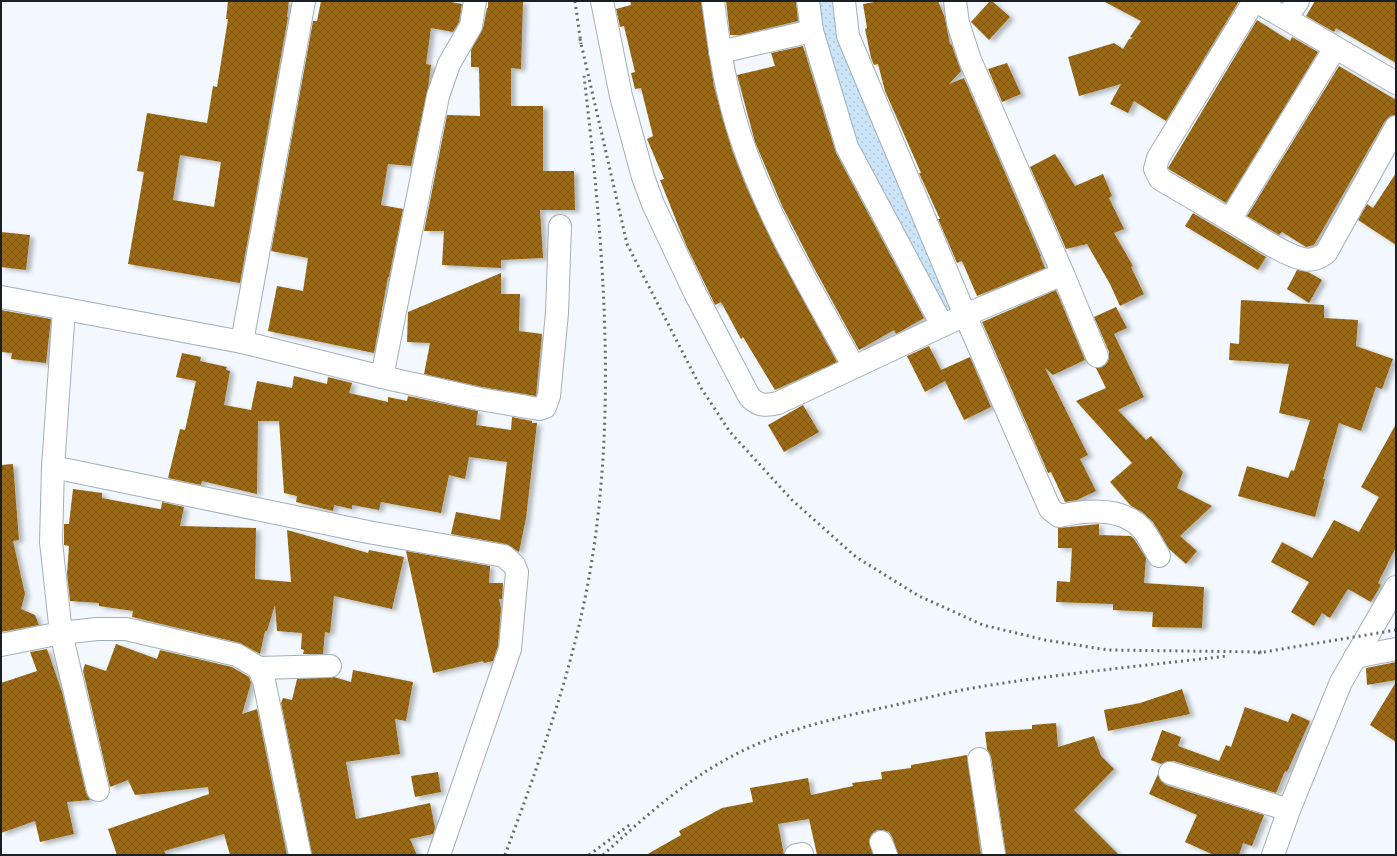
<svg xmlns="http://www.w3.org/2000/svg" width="1397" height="856" font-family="'Sofia Sans Condensed',sans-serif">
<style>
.green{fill:url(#green-dots)}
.building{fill:url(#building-cross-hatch);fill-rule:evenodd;filter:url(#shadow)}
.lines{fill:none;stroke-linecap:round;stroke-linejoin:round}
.street-casing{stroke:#a1afba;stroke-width:24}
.secondary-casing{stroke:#a1afba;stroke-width:24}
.street{stroke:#fff;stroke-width:22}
.secondary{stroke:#fff;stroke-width:22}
.rail{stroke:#666b70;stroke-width:3;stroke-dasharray:2 4;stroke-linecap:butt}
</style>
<defs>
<pattern id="green-dots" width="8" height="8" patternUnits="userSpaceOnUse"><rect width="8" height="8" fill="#cbe4f7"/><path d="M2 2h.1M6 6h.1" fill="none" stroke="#aec3d4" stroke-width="1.8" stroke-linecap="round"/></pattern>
<pattern id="building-cross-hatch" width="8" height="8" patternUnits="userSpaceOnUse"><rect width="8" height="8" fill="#9c6b12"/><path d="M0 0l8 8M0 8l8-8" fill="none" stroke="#7e5711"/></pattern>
<filter id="shadow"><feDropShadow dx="4.5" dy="2.5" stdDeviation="2" flood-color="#0004"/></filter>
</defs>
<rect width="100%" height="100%" fill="#f2f8fd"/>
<path class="green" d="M813,1H841L956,310L943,312L846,135Z"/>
<g class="building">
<path d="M228,1H289L287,17H288L240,283L128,264L144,172L137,171L147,113L207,123L213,86L217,87L228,19H226ZM180,155L221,162L214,207L173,200Z"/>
<path d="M321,1H445L462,4L459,22L453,32L431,28L426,64L431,65L428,88L411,166L388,164L381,205L403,209L389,277H388L374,353L268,331L277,286L303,291L308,258L271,251L313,21H317Z"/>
<path d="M488,1H523L521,69L511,68V106H543V171H574L575,210H540L543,258L501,260V268L442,265L444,231H424L447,115L480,116L479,67H471V50L483,28L487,8H488Z"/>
<path d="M630,1H701L714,87L732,150L745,184L775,248L837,362L775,390L743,337L741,339L721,302L715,305L686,245L660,180L664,179L647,139L653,136L641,88L635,89L631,73L635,72L624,26L620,27L616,9L631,5Z"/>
<path d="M726,1H796L798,21L740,35H730Z"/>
<path d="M880,1H938L945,18L950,45L951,43L961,71L949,84L964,78L1041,256H1040L1045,268L977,296L962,261L957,263L938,219H940L919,173H921L885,91L878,64L874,65L871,58L865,29L867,28L863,4Z"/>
<path d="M990,1H992L1010,17L989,40L971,22Z"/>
<path d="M1103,1H1239L1166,121L1134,101L1128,113L1110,104L1121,84L1079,96L1068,57L1114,43L1123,49L1129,39L1133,38L1130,37L1141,21Z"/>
<path d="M1315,1H1396V63L1336,28L1334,32L1306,16Z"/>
<path d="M1257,20L1290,41L1292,37L1318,52L1226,203L1170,170L1168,168Z"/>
<path d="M803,46L836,153L924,318L896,334L894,330L859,350L814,268L782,206L755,142L737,75L775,66L771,53Z"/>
<path d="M1007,63L1021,94L1002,102L988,69Z"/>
<path d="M1339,66L1396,100V115L1390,116L1385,121L1314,245L1306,247L1282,232L1279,235L1247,216Z"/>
<path d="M1055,154L1075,186L1103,174L1112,196L1109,198L1124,229L1114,233L1133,266L1131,267L1144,294L1120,306L1110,284L1087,244L1066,249L1030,167Z"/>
<path d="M1396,173V245L1358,220L1367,204L1373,208Z"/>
<path d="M1193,213L1266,257L1258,270L1185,226Z"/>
<path d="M1,232L30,235L26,270L1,267Z"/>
<path d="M1297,270L1308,272L1322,280L1309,303L1287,289Z"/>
<path d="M501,273V294H520L519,331L542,334L536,396L482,387L424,374L430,343L407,342L408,312Z"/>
<path d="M1056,290L1085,360L1053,375L1045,368L1088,455L1080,459L1096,491L1077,500L1065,502L1051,472L1048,473L982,322Z"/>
<path d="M1241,300L1324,305V318L1358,320L1356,346L1393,359L1382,389L1376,387L1361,431L1339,423L1323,479H1325L1315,517L1238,496L1247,466L1288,478L1291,470L1294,471L1310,420L1279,413L1289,364L1229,360L1230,343L1239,344Z"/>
<path d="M1116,307L1127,328L1114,334L1144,397L1118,410L1146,440L1151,436L1183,472L1177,488L1212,506L1180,536L1197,551L1186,564L1169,549L1153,522L1142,512L1131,506L1110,482L1132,463L1076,401L1106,388L1096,368L1102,367L1107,363L1109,358V352L1094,317Z"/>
<path d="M1,310L51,319L46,363L11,359L12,353L1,352Z"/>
<path d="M929,346L941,370L970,357L991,407L964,420L945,381L925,392L907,356Z"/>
<path d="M182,353L201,357L200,361L227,367L226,370L230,371L224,405L251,410L257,381L292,388L294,376L327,384L328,377L352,383L349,393L388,402V397L407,401L408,396L478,411L476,425L511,430L512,417L532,421V423H537L526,518L519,552L506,544L451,534L456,512L500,520L507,462L469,457L465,479L449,475L441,513L381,502L379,510L352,505V509L334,505L333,511L296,502L297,496L284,493L279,421H258L257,494L202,481L201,485L168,478L180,429L185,430L196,381L176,377Z"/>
<path d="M803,405L819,432L784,452L768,425Z"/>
<path d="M1396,424V547L1378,583L1381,585L1371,602L1348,589L1330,618L1322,613L1314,626L1291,612L1309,582L1271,562L1282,542L1312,558L1334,520L1359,532L1379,497L1361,487Z"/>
<path d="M13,464L19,540L13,541L25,594L21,609L35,615L39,625L1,632V465Z"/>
<path d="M73,489L102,493V498L159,509H161L162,502L184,507L180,526L256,528L255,579L291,582L287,530L368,553L369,550L404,557L392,609L334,596L330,633L325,632L323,654H303L304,650L301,649L302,633L277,631L275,605L267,631H265L260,654L240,643L132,617L133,611L99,606V603L70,601L67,574L69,546L64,545V524H69Z"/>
<path d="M1099,524V535L1131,536L1134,539L1146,558L1144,583L1204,587L1202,628L1152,627L1153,612L1113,610V604L1056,602L1057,581L1070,582L1072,548H1058V528Z"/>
<path d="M406,551L490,566L489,583H503L502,599H499L501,608L498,646L493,661L484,663L483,661L433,673Z"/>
<path d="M116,644L157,659L160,650L232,667L249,677L251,683L242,714L257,709L287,855H230L224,834L164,851L166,855H117L108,829L209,794L208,787L135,795L128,780L110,787L83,671L85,664L106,671Z"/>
<path d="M47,649L62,692L86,793L90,800L67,802L74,834L40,842L35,821L1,833V683L37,671L30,652Z"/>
<path d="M1396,662V680L1367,685L1366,668Z"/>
<path d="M353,670L413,682L406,721L395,719L400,754L346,762L356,819L430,803L435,828L433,834L410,839L417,855H312L281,703L283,698L292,700L297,679L334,677L351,682Z"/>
<path d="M1396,682V742L1370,725Z"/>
<path d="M1182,689L1190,714L1108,731L1104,710L1140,703Z"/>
<path d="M1245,707L1288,722L1292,713L1310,721L1287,772L1285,771L1276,793L1174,761H1167L1161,764L1151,760L1162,730L1181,737L1178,746L1219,761L1226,745L1231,747Z"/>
<path d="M1056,723L1058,747L1094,736L1101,756L1114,769L1074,810L1119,855H1006L991,757L987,749L985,732L1032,729V725Z"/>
<path d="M967,755L981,855H898L892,837L889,832L883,830H877L872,834L869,840L873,855H817L809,819L778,824L784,855H646L681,835L679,831L722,808L753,802L750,788L808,778L811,795L853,786L852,783L882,779L881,772L911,768V765Z"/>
<path d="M438,772L441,792L415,797L411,776Z"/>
<path d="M1158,774L1161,781L1166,785L1264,815L1252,846L1243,843L1239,855H1214L1185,842L1197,815L1149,794Z"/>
</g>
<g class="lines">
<defs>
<g id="street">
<path d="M602,1L621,96L643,177L653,204L695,293L749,396C757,406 766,406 778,403L965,315L1063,274L970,60L958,23L955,1"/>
<path d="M713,1C718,38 723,75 733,112C758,203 809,285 854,367"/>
<path d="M808,1L812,31L847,147L942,325"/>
<path d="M844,1L848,36L965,315L1050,509L1059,516C1086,510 1124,506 1144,531C1150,539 1154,548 1159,556"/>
<path d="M1256,1L1396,83"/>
<path d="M1286,18L1298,1"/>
<path d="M1335,48L1230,220C1247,230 1285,256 1303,259C1311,261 1319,258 1326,253L1396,127"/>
<path d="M720,52L812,31"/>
<path d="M1230,220L1160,179L1155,169L1158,158L1254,1"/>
<path d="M1063,274L1097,356"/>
<path d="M1,297L242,342L382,377L480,399L539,409L545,407L549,396L557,313L560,226"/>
<path d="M64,309L53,467L368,532L504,556L514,565L517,572L510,649L439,855"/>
<path d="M242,342L304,1"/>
<path d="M382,377L438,96L449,64L471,26L475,1"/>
<path d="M53,467L51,542L61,633L98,790"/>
<path d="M1,645L61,633L97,629H126L237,655L259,668L264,681L300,855"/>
<path d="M1355,657L1396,649"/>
<path d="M259,668L330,666"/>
<path d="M979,759L994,855"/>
<path d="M1170,773L1289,810"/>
<path d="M881,842L886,855"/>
<path d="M796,855L802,854"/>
</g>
<path id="secondary" d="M1273,855L1289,810L1341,682L1396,587"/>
</defs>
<use href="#street" class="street-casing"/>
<use href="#secondary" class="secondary-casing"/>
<use href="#street" class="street"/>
<use href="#secondary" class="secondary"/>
<g class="rail">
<path d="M575,1L581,44"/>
<path d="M580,39L627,244L701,388L730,432L792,500L856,557L919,596L983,625L1045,640L1108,650L1263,652"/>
<path d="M1258,653L1396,630"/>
<path d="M505,855C539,763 573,670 590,572C618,408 603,240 584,76"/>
<path d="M589,855L632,823"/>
<path d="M603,855C641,820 680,785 725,760C776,731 835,718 891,706C917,700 942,694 967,689C1054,674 1141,666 1228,656"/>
</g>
</g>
<rect width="1397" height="856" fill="none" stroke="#1a1f24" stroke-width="4"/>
</svg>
